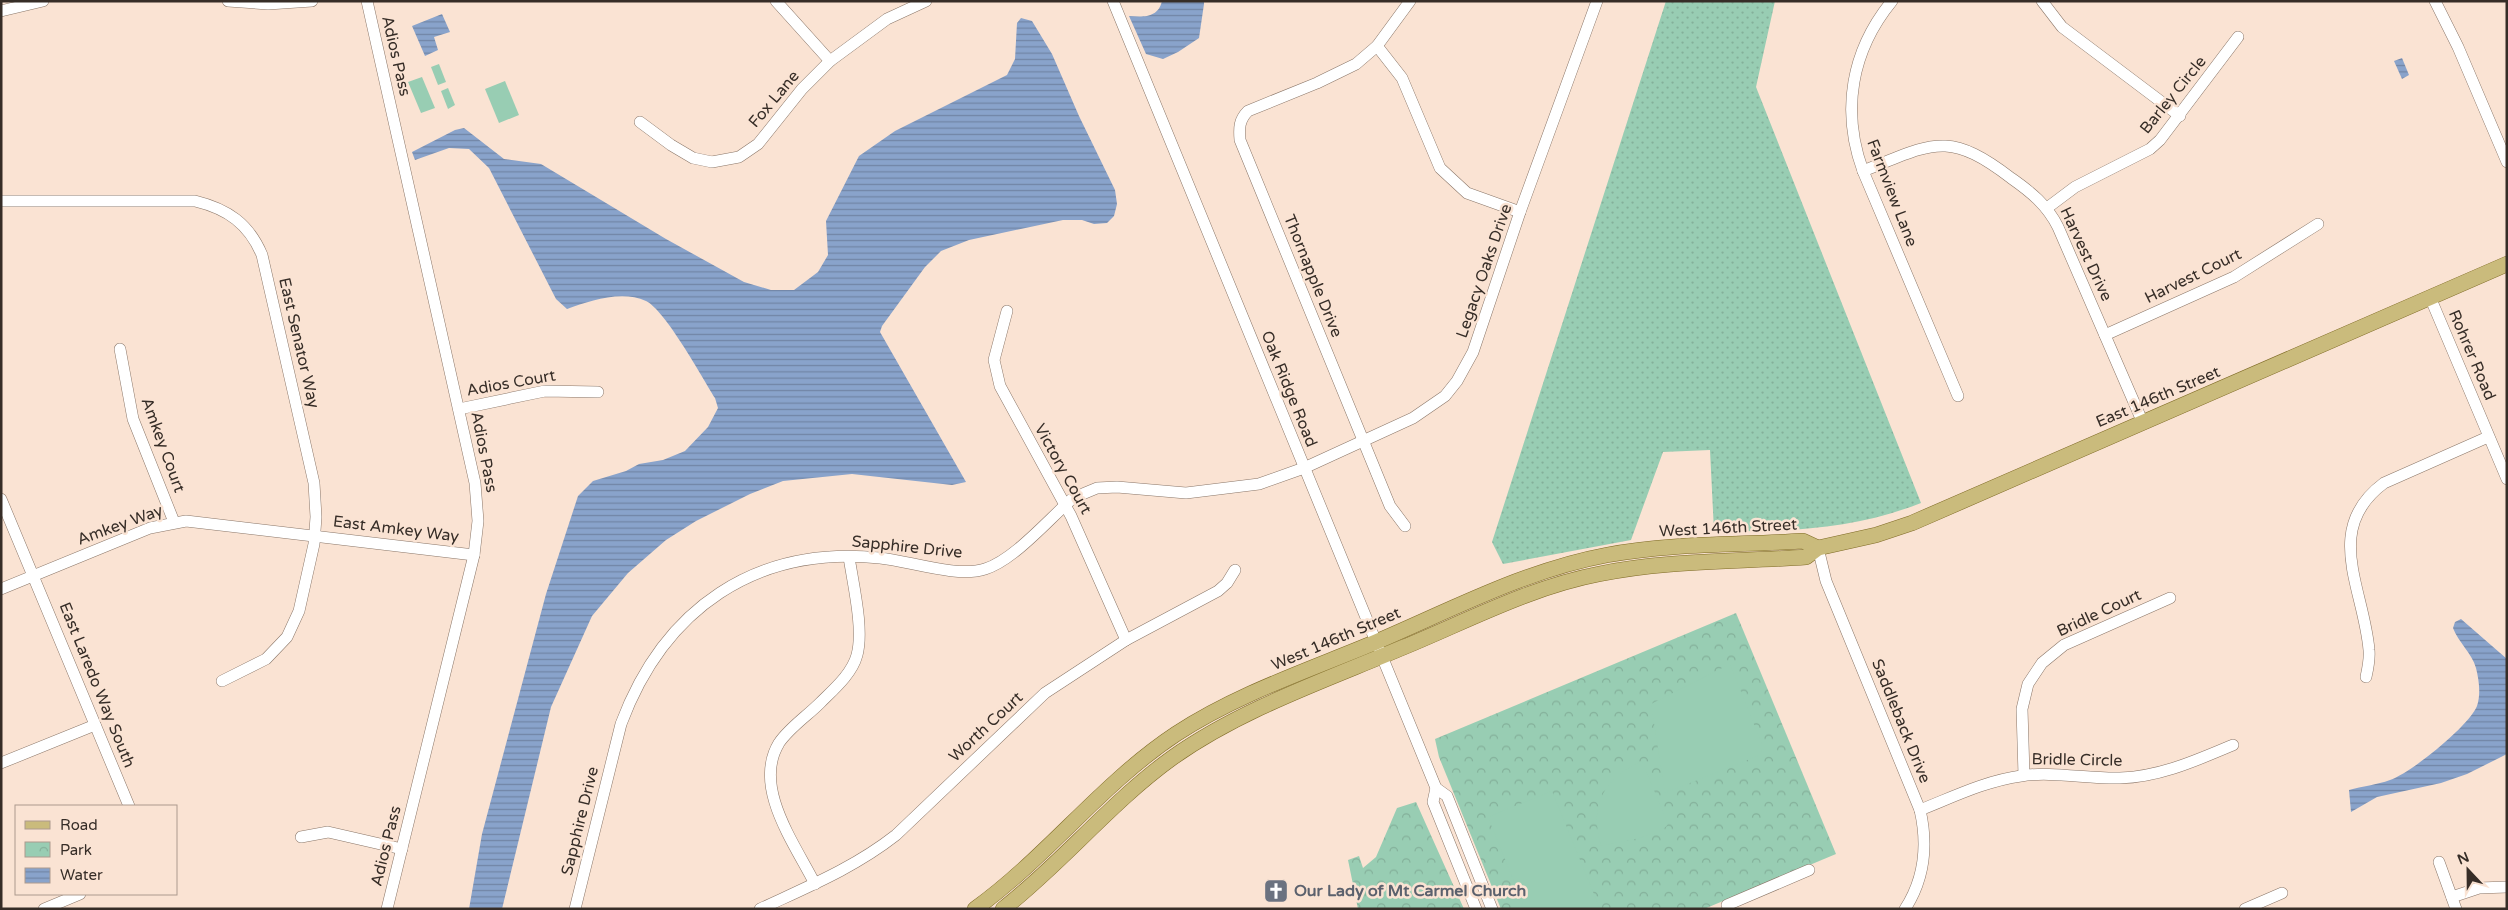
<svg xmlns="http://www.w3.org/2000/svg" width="2508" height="910" font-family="'Varela Round',sans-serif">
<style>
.grass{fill:url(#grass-dots)}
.park{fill:url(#park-crowns)}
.pitch{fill:#98cdb3}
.water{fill:url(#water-rules)}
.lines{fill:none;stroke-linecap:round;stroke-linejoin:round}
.minor-casing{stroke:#8a7668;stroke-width:12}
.major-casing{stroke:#7f6b26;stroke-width:16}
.minor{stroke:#fff;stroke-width:11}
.major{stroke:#cabb7c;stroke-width:15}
.labels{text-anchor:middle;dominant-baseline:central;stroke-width:5;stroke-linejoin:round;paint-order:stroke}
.street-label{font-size:16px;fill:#362d27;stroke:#fae3d3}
.worship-label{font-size:16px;font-weight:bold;fill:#5b616d;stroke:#fae3d3;text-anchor:start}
</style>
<defs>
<pattern id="grass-dots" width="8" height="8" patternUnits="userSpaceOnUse" patternTransform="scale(1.25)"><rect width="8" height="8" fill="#98cdb3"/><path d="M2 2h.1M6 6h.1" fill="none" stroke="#84b09a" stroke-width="1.8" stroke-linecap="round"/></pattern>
<pattern id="park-crowns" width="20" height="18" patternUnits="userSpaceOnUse" patternTransform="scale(1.25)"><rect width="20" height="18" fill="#98cdb3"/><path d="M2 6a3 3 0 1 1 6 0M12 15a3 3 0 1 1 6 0" fill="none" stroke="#84b09a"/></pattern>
<pattern id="water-rules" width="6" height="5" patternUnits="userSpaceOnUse" patternTransform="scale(1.25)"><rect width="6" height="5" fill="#89a3cb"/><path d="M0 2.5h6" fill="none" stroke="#7185a5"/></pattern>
</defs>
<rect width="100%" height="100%" fill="#fae3d3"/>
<path class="grass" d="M1666,1H1775L1756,87L1921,503C1852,530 1787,532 1714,531L1710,450L1663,452L1631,540L1503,564L1492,542Z"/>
<g class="park">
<path d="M1736,613L1836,854L1704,909H1501L1439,757L1435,739Z"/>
<path d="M1416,802L1464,909H1358L1348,860L1359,856L1363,868L1376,857L1397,808Z"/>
</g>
<g class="pitch">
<path d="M439,64L446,82L438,85L431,67Z"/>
<path d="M422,77L435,108L421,113L408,82Z"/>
<path d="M505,81L519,115L499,123L485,89Z"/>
<path d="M448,88L455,105L448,109L441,91Z"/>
<path d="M1730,664L1763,747L1760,755L1665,793L1651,704Z"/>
<path d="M1642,761L1668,824C1661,837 1616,842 1601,846C1589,805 1604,778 1642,761Z"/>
<path d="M1552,791L1600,909H1525L1488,817Z"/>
</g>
<g class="water">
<path d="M1162,1H1204V4L1199,38L1178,52L1163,59L1146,54L1129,16C1144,17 1158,18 1162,1Z"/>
<path d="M442,14L450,32L434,37L438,50L425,56L412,26Z"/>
<path d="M1021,18L1032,21L1052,54L1079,116L1115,190L1117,204L1114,216L1107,223L1094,224L1082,220H1063L969,240L941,251L925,267L882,326L880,332L966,482L952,485L852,474L783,481L750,494L696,521L666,540L628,573L592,616L551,707L502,909H469L482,834L546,594L578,496L593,481L626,471L639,464L663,460L685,451L708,427L718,408L715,398C702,377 665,310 646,301C621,290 590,301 567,309L556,299L489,168L469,149L449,148L415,160L412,152L455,130L464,128L504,159L541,164L666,239L744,282L771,290H794L818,272L828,255L826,221L859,156L895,131L1007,75L1015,59L1017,23Z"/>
<path d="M2402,58L2409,75L2402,79L2394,61Z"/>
<path d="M2461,619L2507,659V754L2467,774L2441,783L2377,797L2351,812L2349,790C2362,786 2377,785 2390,780C2411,773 2469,726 2477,706C2481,694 2479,680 2476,668C2472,653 2458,642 2453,628L2455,622Z"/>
</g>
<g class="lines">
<defs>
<g id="minor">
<path d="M228,1L268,4L312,1"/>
<path d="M367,1L475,483L478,521L474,555L387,909"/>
<path d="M776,1L830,61"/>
<path d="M1113,1L1436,788L1447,796L1492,909"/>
<path d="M1892,1C1851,51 1841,111 1863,171L1958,396"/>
<path d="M2042,1L2062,27L2180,116"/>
<path d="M2435,1L2458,47L2507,162"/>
<path d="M1,11L43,1"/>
<path d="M1377,46L1402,78L1440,168L1467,193L1520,212"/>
<path d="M640,122L671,145L693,158L712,162L739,157L758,144L802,89L830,61L887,19L926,1"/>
<path d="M1863,171C1932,144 1947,129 2011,178C2031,192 2047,205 2058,227L2143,423"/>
<path d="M1,201H195C228,209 249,224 262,255L314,483L316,517L314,544L299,611L287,637L266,659L222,681"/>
<path d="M2047,208L2075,187L2150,149L2160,140L2238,37"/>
<path d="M2430,297L2507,479"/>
<path d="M1007,311L994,360L1000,386L1071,516L1126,640"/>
<path d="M2105,335L2234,277L2318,224"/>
<path d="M120,349L133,419L174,522"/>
<path d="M459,409L545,391L598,392"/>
<path d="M1,499L129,806"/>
<path d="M1405,526L1390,506L1240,140C1239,128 1239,120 1248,111L1317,83L1356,64L1377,46L1410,1"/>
<path d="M1818,548L1826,581L1920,810C1928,845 1925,878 1905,909"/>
<path d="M1,589L150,528L186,521L474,555"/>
<path d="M2366,677C2368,668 2370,659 2369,650C2364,589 2322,529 2384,483L2488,437"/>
<path d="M1,763L95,725"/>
<path d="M2024,775L2022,709L2028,684L2042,663L2064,645L2170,598"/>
<path d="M1436,788L1433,802L1476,909"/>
<path d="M1920,810C1953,797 1985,781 2021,776C2050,771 2089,779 2120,778C2160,777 2197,760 2233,745"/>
<path d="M301,837L328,832L402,849"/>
<path d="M2439,862L2456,909"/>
<path d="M815,884C795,844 752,787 779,743C789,728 807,716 820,703C833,690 852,674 857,655C864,629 853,584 849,557"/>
<path d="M2452,897L2479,888L2507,887"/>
<path d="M1727,905L1809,870"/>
<path d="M44,909L80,894"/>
<path d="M575,909L621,724C664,609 755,545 880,558C909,561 957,578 985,569C1014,560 1049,519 1073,498L1097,488L1117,487L1186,493L1259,484L1304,468L1413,418L1445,396L1457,381L1473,352L1520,212L1597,1"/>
<path d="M760,909C807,887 854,868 896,835L1045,693L1126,640L1218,591L1227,583L1235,570"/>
<path d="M2245,909L2282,893"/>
</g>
<g id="major">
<path d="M975,909C1047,857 1102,783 1176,734C1237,694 1309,670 1376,642C1451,610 1526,570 1607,555C1671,543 1738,545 1803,541L1818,548"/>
<path d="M1003,909C1063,862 1111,802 1172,758C1241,709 1326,680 1404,647C1467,621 1531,587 1599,574C1666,560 1737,562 1806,557L1818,548L1876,535L1912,523L2507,264"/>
</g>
</defs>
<use href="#minor" class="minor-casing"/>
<use href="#major" class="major-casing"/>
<use href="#minor" class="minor"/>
<use href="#major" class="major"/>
</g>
<defs>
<symbol id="church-square" viewBox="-11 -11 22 22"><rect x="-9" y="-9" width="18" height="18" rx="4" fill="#6b7280" stroke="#fae3d3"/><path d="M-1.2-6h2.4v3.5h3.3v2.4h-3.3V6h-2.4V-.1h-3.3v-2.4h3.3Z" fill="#fff"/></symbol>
</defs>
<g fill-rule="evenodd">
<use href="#church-square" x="1262" y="877" width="28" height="28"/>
</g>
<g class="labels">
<g class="street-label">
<text transform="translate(396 56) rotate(77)">Adios Pass</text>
<text transform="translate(2173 95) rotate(-51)">Barley Circle</text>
<text transform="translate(774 99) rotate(-50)">Fox Lane</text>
<text transform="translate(1892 193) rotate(69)">Farmview Lane</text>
<text transform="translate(2086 254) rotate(65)">Harvest Drive</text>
<text transform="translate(1484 271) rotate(-71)">Legacy Oaks Drive</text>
<text transform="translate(1313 276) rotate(68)">Thornapple Drive</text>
<text transform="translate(2193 276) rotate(-26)">Harvest Court</text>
<text transform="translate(299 343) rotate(77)">East Senator Way</text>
<text transform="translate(2472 355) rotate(67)">Rohrer Road</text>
<text transform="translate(511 383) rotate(-10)">Adios Court</text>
<text transform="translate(1289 389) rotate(68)">Oak Ridge Road</text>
<text transform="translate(2158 397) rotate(-23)">East 146th Street</text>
<text transform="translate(163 445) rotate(70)">Amkey Court</text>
<text transform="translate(484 452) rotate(79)">Adios Pass</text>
<text transform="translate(1063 469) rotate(61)">Victory Court</text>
<text transform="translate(120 525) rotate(-20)">Amkey Way</text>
<text transform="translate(1728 528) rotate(-3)">West 146th Street</text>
<text transform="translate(396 529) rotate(7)">East Amkey Way</text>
<text transform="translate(907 547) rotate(6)">Sapphire Drive</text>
<text transform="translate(2099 613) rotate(-25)">Bridle Court</text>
<text transform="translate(1336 639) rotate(-23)">West 146th Street</text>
<text transform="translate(97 685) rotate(68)">East Laredo Way South</text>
<text transform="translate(1901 721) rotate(68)">Saddleback Drive</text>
<text transform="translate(986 727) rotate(-43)">Worth Court</text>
<text transform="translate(2077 760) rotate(1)">Bridle Circle</text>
<text transform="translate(580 821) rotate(-76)">Sapphire Drive</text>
<text transform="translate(386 846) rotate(-76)">Adios Pass</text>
</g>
<g class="worship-label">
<text x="1294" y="891">Our Lady of Mt Carmel Church</text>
</g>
</g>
<rect width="2508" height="910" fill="none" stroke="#362d27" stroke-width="5"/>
<rect x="15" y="805" width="162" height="90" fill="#fae3d3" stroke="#ac9a8e"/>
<rect x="25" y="821" width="25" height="8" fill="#cabb7c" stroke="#ac9a8e"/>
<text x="60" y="830" font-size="15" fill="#362d27">Road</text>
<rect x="25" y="842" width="25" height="15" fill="url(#park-crowns)" stroke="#ac9a8e"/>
<text x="60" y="855" font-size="15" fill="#362d27">Park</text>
<rect x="25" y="868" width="25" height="15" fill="url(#water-rules)" stroke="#ac9a8e"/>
<text x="60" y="880" font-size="15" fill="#362d27">Water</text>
<g transform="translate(2468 870) rotate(338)" stroke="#fae3d3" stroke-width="4" paint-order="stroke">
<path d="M0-4L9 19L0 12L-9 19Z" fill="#362d27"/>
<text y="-8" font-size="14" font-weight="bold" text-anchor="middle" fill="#362d27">N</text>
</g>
</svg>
